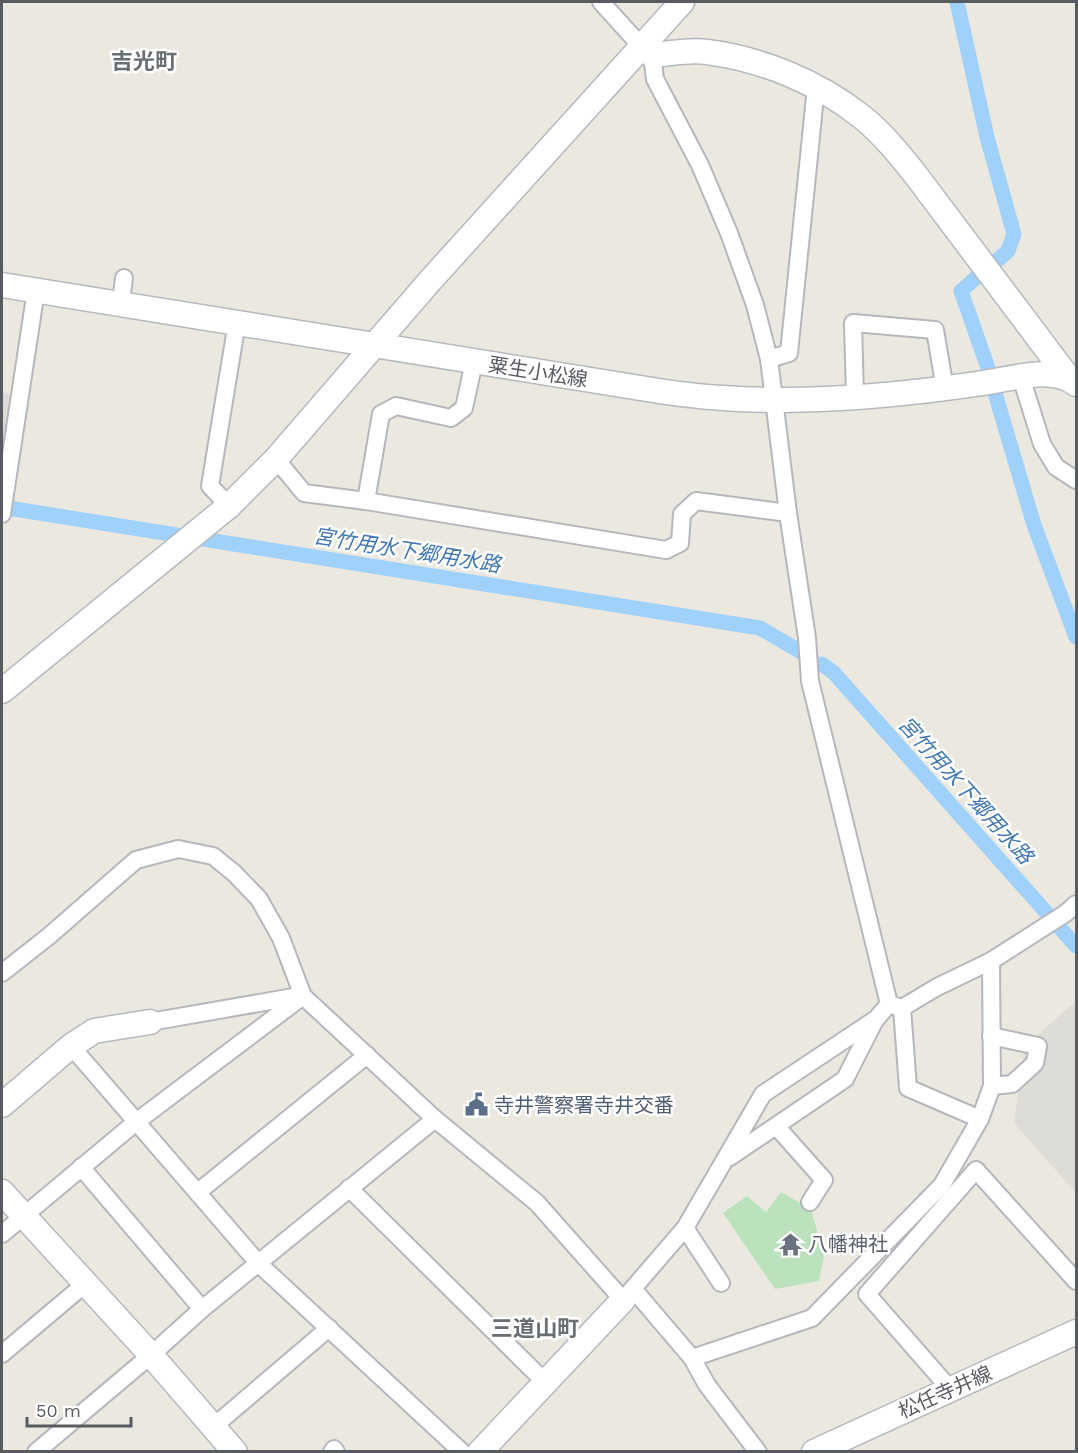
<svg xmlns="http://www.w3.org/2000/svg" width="1078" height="1453" font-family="'Work Sans','Noto Sans JP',sans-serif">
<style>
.industrial{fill:#dedcd7}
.green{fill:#bce2bd}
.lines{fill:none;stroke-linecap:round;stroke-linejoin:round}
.canal{stroke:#9fd1fb;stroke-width:15}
.street-casing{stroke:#b5b7bc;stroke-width:20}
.secondary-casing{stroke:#b5b9be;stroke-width:27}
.street{stroke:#fff;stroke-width:16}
.secondary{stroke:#fff;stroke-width:24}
.labels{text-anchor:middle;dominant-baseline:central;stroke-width:5;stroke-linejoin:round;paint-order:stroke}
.street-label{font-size:20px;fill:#585c60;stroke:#fff}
.service-label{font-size:20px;fill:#4e5e75;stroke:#fff;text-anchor:start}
.worship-label{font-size:20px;fill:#5b616d;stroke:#fff;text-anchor:start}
.water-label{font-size:21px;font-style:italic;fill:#4178b3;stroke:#fff}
.quarter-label{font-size:22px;font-weight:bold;fill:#696e72;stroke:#fff}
</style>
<rect width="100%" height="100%" fill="#ebe9df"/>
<g class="industrial">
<path d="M2,392L16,395L2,492Z"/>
<path d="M1076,1001V1193L1014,1123L1025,1046Z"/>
</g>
<path class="green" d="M781,1192L811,1209L824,1256L819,1281L775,1289L723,1213L747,1196L766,1212Z"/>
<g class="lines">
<g class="canal">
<path d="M957,2L987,137L1014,234L1008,251L994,263"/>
<path d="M978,276L961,291L988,368"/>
<path d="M995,393L1034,525L1076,637"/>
<path d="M2,507L760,628L801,652"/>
<path d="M822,664L834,673L1076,946"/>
</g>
<defs>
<g id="street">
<path d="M601,2L641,46"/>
<path d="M652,55L655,79L700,165L729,233L755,305L769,359L788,513L807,638L810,681L889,1004"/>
<path d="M121,303L124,278"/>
<path d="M769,359L789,353L816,87"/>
<path d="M1021,377L1042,444L1056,467L1076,480"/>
<path d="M855,396L853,323L935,330L945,389"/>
<path d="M276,459L304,493L366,501L666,550L680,543L682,514L696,501L788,513"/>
<path d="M366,501L381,414L396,406L451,418L464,408L474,362"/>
<path d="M229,506L210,486L237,322"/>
<path d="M2,514L36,290"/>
<path d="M2,973L49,936L136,860L178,849L213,856L234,873L259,899L281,938L303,996L435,1119L537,1203L623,1300L685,1228L763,1094L876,1019L889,1004"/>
<path d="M889,1004L902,1008L937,987L991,961L1066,913L1076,904"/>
<path d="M902,1008L908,1088L980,1119"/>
<path d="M150,1022L299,996"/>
<path d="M991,1036L1038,1046L1035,1063L1012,1084L992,1086"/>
<path d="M71,1046L259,1264L462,1452"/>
<path d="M776,1126L824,1180L810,1202"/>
<path d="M730,1157L845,1079L875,1020"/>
<path d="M81,1167L202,1309"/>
<path d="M349,1188L546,1383"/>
<path d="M198,1192L367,1055"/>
<path d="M685,1228L721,1283"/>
<path d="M2,1234L136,1122L303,996"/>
<path d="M634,1290L692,1358L707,1385L758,1452"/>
<path d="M2,1354L85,1284"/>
<path d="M692,1358L812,1318L942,1185L980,1119L992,1086L991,961"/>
<path d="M951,1390L867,1294L976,1170L1076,1281"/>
<path d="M213,1427L329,1328"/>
<path d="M36,1452L151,1355L202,1309L435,1119"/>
<path d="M332,1452L334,1449L336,1452"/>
</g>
<g id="secondary">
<path d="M641,46L652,55C669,54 689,49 707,52C762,59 818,82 862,117C882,133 899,154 915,174L1067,376"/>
<path d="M2,285L659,391C680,394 701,397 723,398C805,404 902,395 983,383C1012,379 1052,365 1076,384"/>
<path d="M2,691L229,506L276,459L429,282L682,2"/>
<path d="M2,1105L71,1046L94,1031L150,1022"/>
<path d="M2,1192L151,1355L235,1452"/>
<path d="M480,1452L623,1300"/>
<path d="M814,1452L1076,1332"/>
</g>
</defs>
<use href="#street" class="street-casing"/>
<use href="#secondary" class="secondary-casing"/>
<use href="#street" class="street"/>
<use href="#secondary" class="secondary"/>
</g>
<defs>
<symbol id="civic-bare" viewBox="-9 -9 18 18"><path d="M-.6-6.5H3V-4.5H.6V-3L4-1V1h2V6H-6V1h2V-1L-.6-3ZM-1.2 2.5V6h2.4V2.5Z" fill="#5c6f8a" stroke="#fff" stroke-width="2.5" paint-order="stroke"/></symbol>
<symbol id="temple-bare" viewBox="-9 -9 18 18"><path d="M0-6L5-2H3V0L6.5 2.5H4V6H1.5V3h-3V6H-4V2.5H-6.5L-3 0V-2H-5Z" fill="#6b7280" stroke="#fff" stroke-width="2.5" paint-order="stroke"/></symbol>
</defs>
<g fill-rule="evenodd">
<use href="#civic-bare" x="460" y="1088" width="33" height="33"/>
<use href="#temple-bare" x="774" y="1228" width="33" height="33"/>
</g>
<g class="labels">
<g class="street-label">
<text transform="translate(538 372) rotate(9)">粟生小松線</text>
<text transform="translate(945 1392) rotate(-24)">松任寺井線</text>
</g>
<g class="service-label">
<text x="494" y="1105">寺井警察署寺井交番</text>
</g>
<g class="worship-label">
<text x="808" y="1244">八幡神社</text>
</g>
<g class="water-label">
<text transform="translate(407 550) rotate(9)">宮竹用水下郷用水路</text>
<text transform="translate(966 790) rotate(48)">宮竹用水下郷用水路</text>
</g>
<g class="quarter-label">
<text x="144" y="61">吉光町</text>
<text x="535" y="1328">三道山町</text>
</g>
</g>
<rect width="1078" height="1453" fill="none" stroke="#585c60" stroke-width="6"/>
<path d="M27 1417v9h104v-9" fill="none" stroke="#585c60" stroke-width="3"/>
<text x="36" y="1417" font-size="18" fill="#585c60" stroke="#ffffff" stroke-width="4.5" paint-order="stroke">50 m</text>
</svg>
